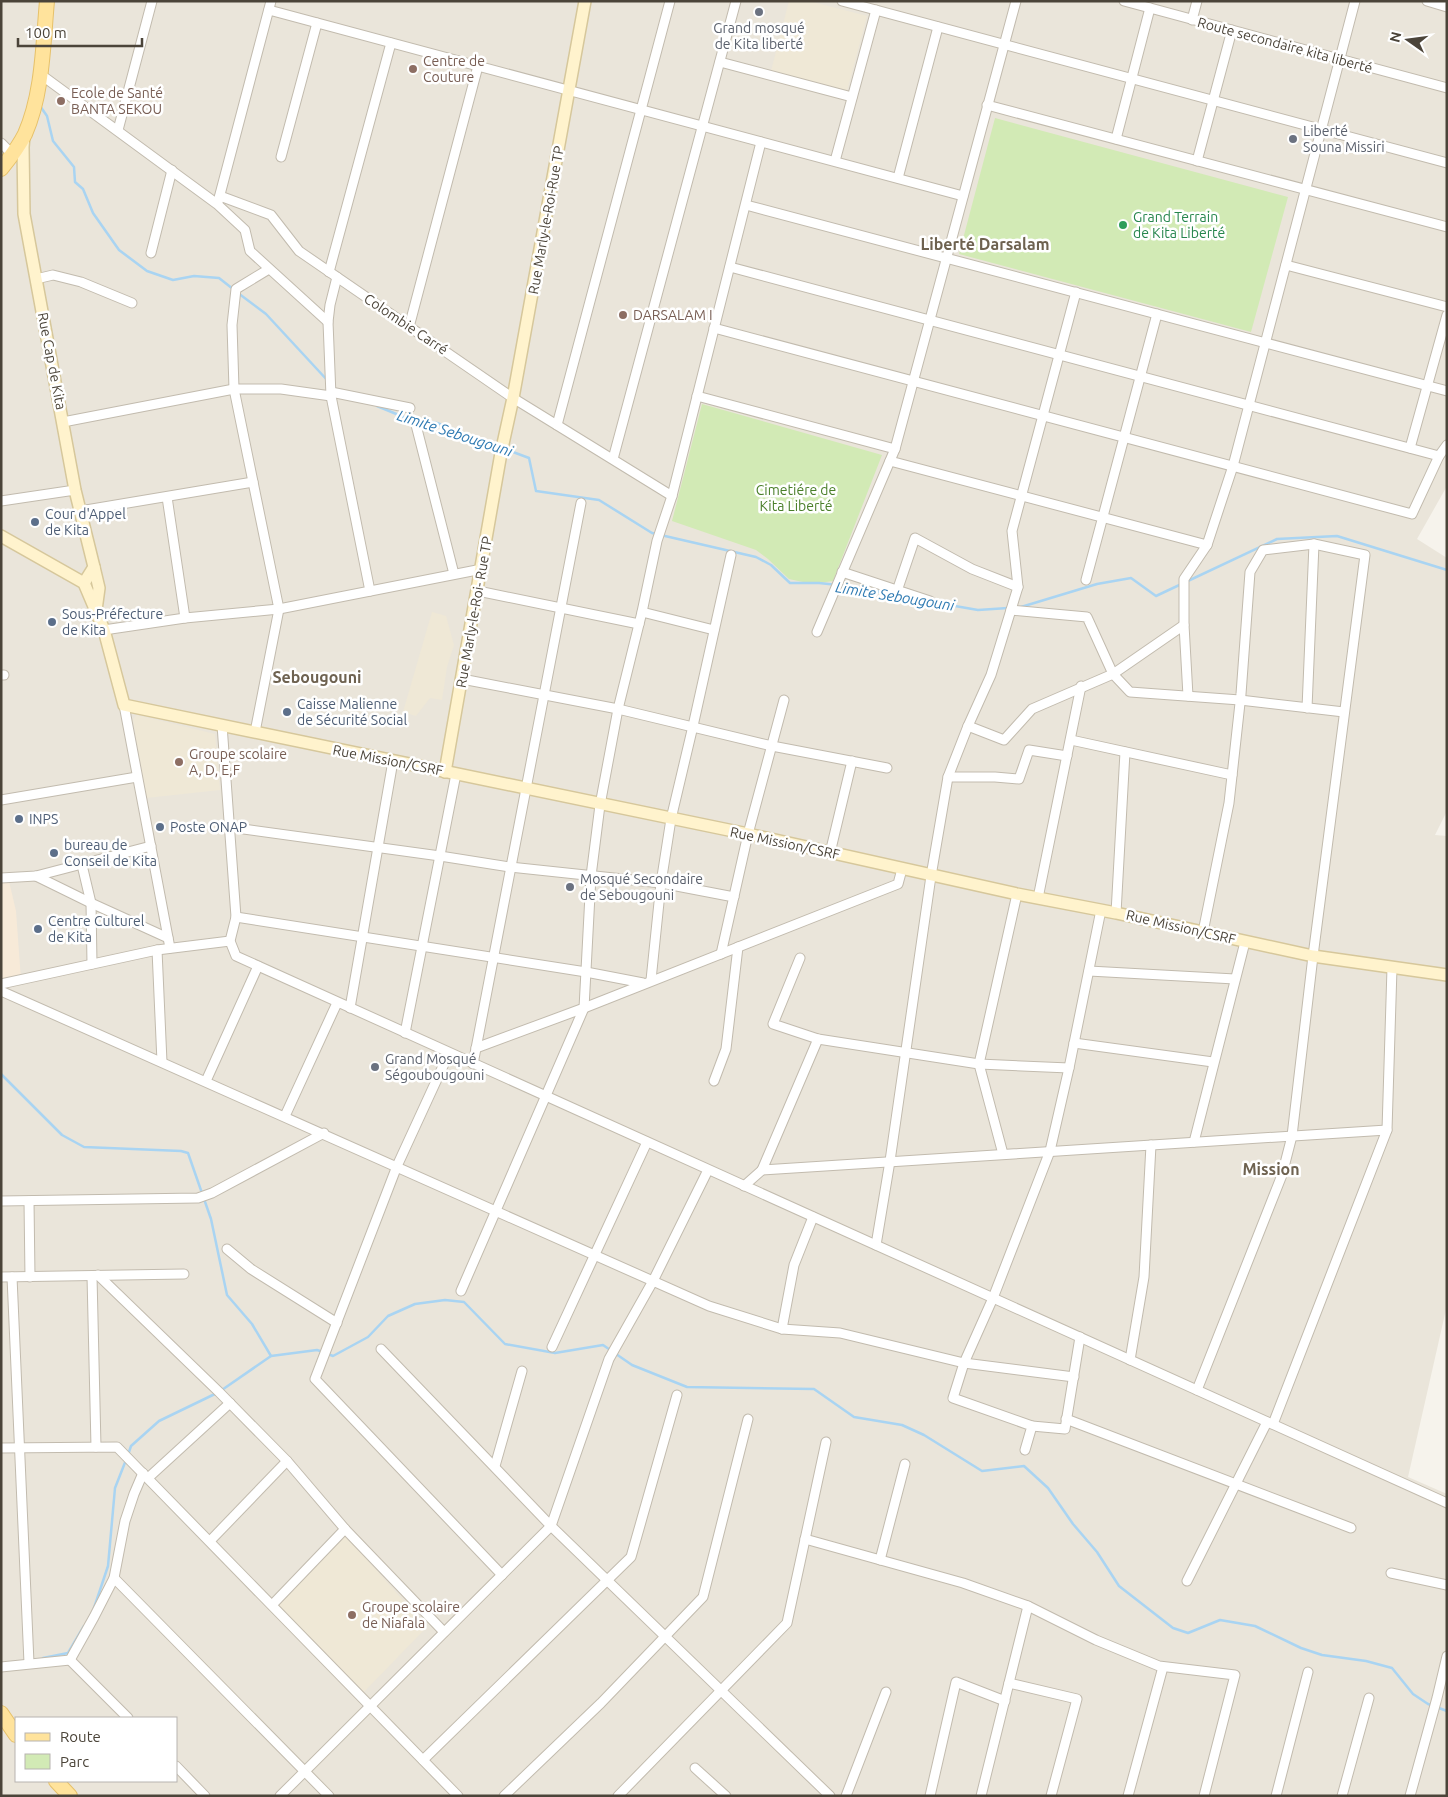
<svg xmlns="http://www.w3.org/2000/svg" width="1448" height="1797" font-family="Ubuntu,sans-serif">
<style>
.residential{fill:#eae5da;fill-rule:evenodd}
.commercial{fill:#f7ead8}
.education{fill:#efe8d6}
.green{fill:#d2eab5}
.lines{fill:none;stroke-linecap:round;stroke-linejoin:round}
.stream{stroke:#a9d4f2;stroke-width:2.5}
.street-casing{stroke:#c2bbae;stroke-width:11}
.secondary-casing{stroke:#d6c79b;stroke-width:14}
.primary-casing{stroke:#e6c16a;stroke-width:16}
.street{stroke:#fff;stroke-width:9}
.secondary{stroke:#fff3cd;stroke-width:11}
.primary{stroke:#ffe39c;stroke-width:14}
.worship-dot{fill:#6b7280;stroke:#fff;stroke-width:2}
.education-dot{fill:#8d6e63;stroke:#fff;stroke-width:2}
.leisure-dot{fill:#2e9e5b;stroke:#fff;stroke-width:2}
.service-dot{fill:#5c6f8a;stroke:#fff;stroke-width:2}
.labels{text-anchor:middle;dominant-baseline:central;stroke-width:5;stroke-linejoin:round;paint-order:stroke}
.worship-label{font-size:14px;fill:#5b616d;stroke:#fff;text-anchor:start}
.street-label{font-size:14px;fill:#4b4439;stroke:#fff}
.education-label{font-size:14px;fill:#785e54;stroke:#fff;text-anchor:start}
.leisure-label{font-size:14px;fill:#27864d;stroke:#fff;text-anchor:start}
.park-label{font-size:14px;fill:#4a7f2a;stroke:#fff}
.service-label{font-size:14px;fill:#4e5e75;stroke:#fff;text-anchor:start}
.water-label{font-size:15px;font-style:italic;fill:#2e7ab2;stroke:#fff}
.quarter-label{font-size:16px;font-weight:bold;fill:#6e6250;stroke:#fff}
</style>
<rect width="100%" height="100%" fill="#f6f3ec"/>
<path class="residential" d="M1,1H1447V486L1417,539L1447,558V811L1435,835L1447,836V1305L1408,1477L1447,1494V1796H1ZM16,1718H176V1781H16Z"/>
<path class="commercial" d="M8,877L16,911L21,980L1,984V878Z"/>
<g class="education">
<path d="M789,1H809L867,16L847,91L771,71Z"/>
<path d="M432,612L446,616L454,645L447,667L442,700L430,698L416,716L403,712Z"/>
<path d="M137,715L215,734L220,790L146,798L133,719Z"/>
<path d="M345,1535L427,1627L364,1692L277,1604Z"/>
</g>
<g class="green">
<path d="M995,118L1288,197L1251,332L959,254Z"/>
<path d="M702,404L882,455L833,581L812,584L789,579L768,559L756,550L672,521Z"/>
</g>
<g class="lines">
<g class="stream">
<path d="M40,106L47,116L53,141L74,167L75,182L83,189L93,213L119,250L147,271L173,280L194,276L219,278L233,289"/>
<path d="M238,293L266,314L328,381"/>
<path d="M377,406L406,418L437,423L500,447"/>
<path d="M505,449L529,458L536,491L599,500L652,533L756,557L771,565L790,583H819L857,587L907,598"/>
<path d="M932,602L978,610L1008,608"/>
<path d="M1021,607L1097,584L1131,578L1156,596L1277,539L1337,536L1447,570"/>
<path d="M1,1074L62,1135L84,1147L181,1151L188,1153L211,1219L227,1295L252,1324L271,1356"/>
<path d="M328,1354L333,1356L368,1337L388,1316L415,1304L445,1300L464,1302L505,1344L555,1353L603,1345L632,1365L687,1387L814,1389L854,1417L902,1425L924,1435L982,1471L1024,1466L1048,1488L1073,1524L1097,1552L1119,1586L1173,1628L1188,1633L1220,1620L1255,1626L1301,1648L1322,1655L1366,1661L1392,1668L1413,1694L1428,1704L1447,1711"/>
<path d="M128,1455L131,1446L159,1421L219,1392L271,1356L317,1350L323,1352"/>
<path d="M94,1608L108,1566L115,1488L126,1460"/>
<path d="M43,1658L68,1653L84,1626"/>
</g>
<defs>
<g id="street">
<path d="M842,1L1447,163"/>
<path d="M1124,1L1447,88"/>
<path d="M1427,1L1447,7"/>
<path d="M269,10L963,196"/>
<path d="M1192,20L1197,1"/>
<path d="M720,62L852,97"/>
<path d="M40,74L217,204L245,230L250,251L328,322"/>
<path d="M987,105L1447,227"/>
<path d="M118,130L152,1"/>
<path d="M1116,139L1150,8"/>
<path d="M1,143L12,154"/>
<path d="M281,157L317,23"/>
<path d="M835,161L876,10"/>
<path d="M1197,161L1232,30"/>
<path d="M898,178L938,27"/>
<path d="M220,196L271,215L299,251L513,398L672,496"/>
<path d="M218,202L271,1"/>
<path d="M746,205L1447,391"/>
<path d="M151,253L172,170"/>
<path d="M1286,265L1447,307"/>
<path d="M730,267L1439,456"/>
<path d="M329,272L391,43"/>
<path d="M337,277L330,305L328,322L331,396L370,591"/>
<path d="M36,279L53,275L81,282L132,303"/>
<path d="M409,327L478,66"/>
<path d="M714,328L1412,514L1439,456L1447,445"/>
<path d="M331,392L410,408"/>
<path d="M697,396L895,449"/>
<path d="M63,422L234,389H281L331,396"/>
<path d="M416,425L454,574"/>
<path d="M557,425L670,1"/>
<path d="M1410,448L1447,315"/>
<path d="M613,459L736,1"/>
<path d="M890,461L1207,545"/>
<path d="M167,497L185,618"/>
<path d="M1,501L75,490"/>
<path d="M80,511L253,482"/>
<path d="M842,572L930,601"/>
<path d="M1086,580L1157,314"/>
<path d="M478,591L639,624"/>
<path d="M897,591L915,538L972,569L1018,587"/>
<path d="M1011,610L1087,617L1113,674L1130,692L1240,700L1344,712"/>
<path d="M642,612L714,630"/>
<path d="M104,630L185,618L279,609L482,569"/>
<path d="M817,632L895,449L1016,1"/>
<path d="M1,675H4"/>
<path d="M462,679L618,709L772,746L887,768"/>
<path d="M1188,696L1184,625V579L1207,545L1233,466L1355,1"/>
<path d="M124,705L170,948"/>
<path d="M1307,708L1314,544"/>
<path d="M222,725L236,917L230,941L236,956L1447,1503"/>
<path d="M968,726L1004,740L1032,709L1113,674L1184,625"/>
<path d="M255,732L279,609L234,389L232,325L236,289L269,269"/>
<path d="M1071,740L1232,775"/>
<path d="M948,777H995L1019,779L1029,750L1067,756"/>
<path d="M1,800L137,777"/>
<path d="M229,827L440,856L510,867L661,883L734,897"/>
<path d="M830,853L852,761"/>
<path d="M82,865L91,903L92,964"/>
<path d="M36,876L91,903L168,938"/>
<path d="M1,878L36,876L151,846"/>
<path d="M1038,898L1081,686"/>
<path d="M1116,913L1125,752"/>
<path d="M236,917L586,972L643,983"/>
<path d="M157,950L162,1062"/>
<path d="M721,954L748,834L784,700"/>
<path d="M800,958L773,1024L818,1039L979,1064L1069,1068"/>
<path d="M1089,971L1235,979"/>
<path d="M651,980L661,883L671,819L693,726L731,555"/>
<path d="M1,984L157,950L230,941"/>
<path d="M1,991L709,1306L782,1329L840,1333L964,1363L1074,1377"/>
<path d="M350,1008L393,761"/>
<path d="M405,1033L456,774"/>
<path d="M1074,1043L1213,1062"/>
<path d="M476,1048L584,1008L898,884L902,869"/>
<path d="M449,1053L397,1166L315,1379L502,1575"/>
<path d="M473,1064L581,503"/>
<path d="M206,1081L258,966"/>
<path d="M714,1081L726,1049L738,947"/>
<path d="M285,1116L337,1003"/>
<path d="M1194,1142L1245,942"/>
<path d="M1003,1154L979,1064L1017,894"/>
<path d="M762,1170L1387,1130"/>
<path d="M744,1186L762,1170L818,1039"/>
<path d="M1,1201L198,1198L212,1193L324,1133"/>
<path d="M29,1201L30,1277"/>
<path d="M876,1245L890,1161L931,876L948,777L968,726L991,675L1018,587L1012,531L1076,292"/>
<path d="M227,1249L251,1269L337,1323"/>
<path d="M98,1275L219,1392L287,1461L345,1529L444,1632"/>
<path d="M92,1276L96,1447"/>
<path d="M1,1277L184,1274"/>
<path d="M12,1277L29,1663"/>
<path d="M461,1291L584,1008L591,876L600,805L618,709L642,612L657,541L672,496L761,142"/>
<path d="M782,1329L794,1265L813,1217"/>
<path d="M552,1347L647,1142"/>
<path d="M381,1349L551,1526L830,1796"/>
<path d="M1130,1360L1144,1277L1151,1145"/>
<path d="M1197,1390L1282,1175L1292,1136L1313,956L1365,555L1314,544L1263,550L1250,572L1241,694L1229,803L1203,932"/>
<path d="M1066,1419L1351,1528"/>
<path d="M1273,1424L1387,1130L1392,968"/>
<path d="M1032,1426L1065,1429L1080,1337"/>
<path d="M1,1448L117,1447L458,1796"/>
<path d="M1025,1450L1032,1426L953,1398L964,1363L993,1298L1050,1151L1069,1068L1101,910"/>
<path d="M495,1466L522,1371"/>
<path d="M148,1478L230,1403"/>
<path d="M805,1539L963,1583L1028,1606L1096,1640L1159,1666L1235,1675L1204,1796"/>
<path d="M210,1541L287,1461"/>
<path d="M880,1560L905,1464"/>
<path d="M1391,1573L1447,1585"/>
<path d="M114,1578L329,1796"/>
<path d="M1187,1581L1267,1422"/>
<path d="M272,1605L345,1529"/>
<path d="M70,1660L128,1718"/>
<path d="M1,1667L70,1660L94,1617L114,1578L125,1521L134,1494L143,1473"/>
<path d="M1009,1683L1077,1699L1051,1796"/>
<path d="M423,1760L631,1557L677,1395"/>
<path d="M176,1766L205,1796"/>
<path d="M695,1768L726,1796"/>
<path d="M280,1796L551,1526L609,1359L653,1281L708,1170"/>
<path d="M504,1796L601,1703L703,1597L748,1419"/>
<path d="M618,1796L787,1623L826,1442"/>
<path d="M846,1796L886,1692"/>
<path d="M930,1796L956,1682L1005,1701"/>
<path d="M981,1796L1028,1606"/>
<path d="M1128,1796L1163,1667"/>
<path d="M1276,1796L1308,1672"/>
<path d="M1342,1796L1369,1698"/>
<path d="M1410,1796L1437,1698L1447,1656"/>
</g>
<g id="secondary">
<path d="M24,136L23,147L24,214L75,490L94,567L84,583"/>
<path d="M1,536L84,583L104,630L124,705L748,834L1017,894L1116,913L1313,956L1447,975"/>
<path d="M94,567L99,588L96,610"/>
<path d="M445,772L501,453L513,398L585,1"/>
</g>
<g id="primary">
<path d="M1,169C10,158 19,146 25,134C43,93 43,44 47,1"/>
<path d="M1,1713L16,1735"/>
<path d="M56,1781L70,1796"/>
</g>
</defs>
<use href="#street" class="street-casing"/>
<use href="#secondary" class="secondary-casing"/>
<use href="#primary" class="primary-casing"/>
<use href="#street" class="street"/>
<use href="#secondary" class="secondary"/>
<use href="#primary" class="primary"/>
</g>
<g class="worship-dot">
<circle cx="759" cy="12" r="5"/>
<circle cx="1293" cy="139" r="5"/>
<circle cx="570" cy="887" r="5"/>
<circle cx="375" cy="1067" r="5"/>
</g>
<g class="education-dot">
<circle cx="413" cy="69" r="5"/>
<circle cx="61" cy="101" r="5"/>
<circle cx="623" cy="315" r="5"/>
<circle cx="179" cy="762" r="5"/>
<circle cx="352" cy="1615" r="5"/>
</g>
<circle class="leisure-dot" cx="1123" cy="225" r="5"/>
<g class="service-dot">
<circle cx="35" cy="522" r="5"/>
<circle cx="52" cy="622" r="5"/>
<circle cx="287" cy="712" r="5"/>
<circle cx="19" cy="819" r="5"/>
<circle cx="160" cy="827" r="5"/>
<circle cx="54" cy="853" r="5"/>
<circle cx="38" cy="929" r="5"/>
</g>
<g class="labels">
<g class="worship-label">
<text x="759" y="28" text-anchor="middle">Grand mosqué<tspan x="759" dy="16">de Kita liberté</tspan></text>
<text x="1303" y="131">Liberté<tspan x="1303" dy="16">Souna Missiri</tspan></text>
<text x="580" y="879">Mosqué Secondaire<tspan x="580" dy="16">de Sebougouni</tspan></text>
<text x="385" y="1059">Grand Mosqué<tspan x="385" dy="16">Ségoubougouni</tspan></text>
</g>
<g class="street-label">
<text transform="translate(1285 45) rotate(15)">Route secondaire kita liberté</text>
<text transform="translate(546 220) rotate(-80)">Rue Marly-le-Roi-Rue TP</text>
<text transform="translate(406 324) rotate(34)">Colombie Carré</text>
<text transform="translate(52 361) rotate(79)">Rue Cap de Kita</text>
<text transform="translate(474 612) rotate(-80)">Rue Marly-le-Roi- Rue TP</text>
<text transform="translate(388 760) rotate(11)">Rue Mission/CSRF</text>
<text transform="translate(785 843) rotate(12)">Rue Mission/CSRF</text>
<text transform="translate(1181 927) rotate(13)">Rue Mission/CSRF</text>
</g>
<g class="education-label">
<text x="423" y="61">Centre de<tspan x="423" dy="16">Couture</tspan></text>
<text x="71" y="93">Ecole de Santé<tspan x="71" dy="16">BANTA SEKOU</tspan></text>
<text x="633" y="315">DARSALAM I</text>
<text x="189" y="754">Groupe scolaire<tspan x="189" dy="16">A, D, E,F</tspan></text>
<text x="362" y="1607">Groupe scolaire<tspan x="362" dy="16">de Niafala</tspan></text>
</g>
<g class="leisure-label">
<text x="1133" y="217">Grand Terrain<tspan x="1133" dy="16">de Kita Liberté</tspan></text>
</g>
<g class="park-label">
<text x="796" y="490">Cimetiére de<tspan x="796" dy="16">Kita Liberté</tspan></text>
</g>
<g class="service-label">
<text x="45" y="514">Cour d'Appel<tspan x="45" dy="16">de Kita</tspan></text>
<text x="62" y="614">Sous-Préfecture<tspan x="62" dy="16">de Kita</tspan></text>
<text x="297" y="704">Caisse Malienne<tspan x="297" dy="16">de Sécurité Social</tspan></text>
<text x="29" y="819">INPS</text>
<text x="170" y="827">Poste ONAP</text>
<text x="64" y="845">bureau de<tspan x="64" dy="16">Conseil de Kita</tspan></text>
<text x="48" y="921">Centre Culturel<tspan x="48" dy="16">de Kita</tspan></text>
</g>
<g class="water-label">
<text transform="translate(455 433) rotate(18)">Limite Sebougouni</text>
<text transform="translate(895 596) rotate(9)">Limite Sebougouni</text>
</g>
<g class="quarter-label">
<text x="985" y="244">Liberté Darsalam</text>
<text x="317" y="677">Sebougouni</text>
<text x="1271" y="1169">Mission</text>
</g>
</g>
<rect width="1448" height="1797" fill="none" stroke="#4b4439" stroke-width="5"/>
<rect x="15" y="1717" width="162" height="65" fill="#ffffff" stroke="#b7b4b0"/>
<rect x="25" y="1733" width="25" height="8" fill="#ffe39c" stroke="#b7b4b0"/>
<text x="60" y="1742" font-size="15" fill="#4b4439">Route</text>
<rect x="25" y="1754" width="25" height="15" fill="#d2eab5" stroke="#b7b4b0"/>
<text x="60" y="1767" font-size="15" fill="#4b4439">Parc</text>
<g transform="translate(1408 40) rotate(284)" stroke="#ffffff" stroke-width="4" paint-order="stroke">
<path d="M0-4L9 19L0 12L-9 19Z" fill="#4b4439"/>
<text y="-8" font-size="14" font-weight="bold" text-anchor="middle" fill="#4b4439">N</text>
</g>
<path d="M18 38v8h124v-8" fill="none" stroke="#4b4439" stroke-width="2.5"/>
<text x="25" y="38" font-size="15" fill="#4b4439" stroke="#ffffff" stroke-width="4" paint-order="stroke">100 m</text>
</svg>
